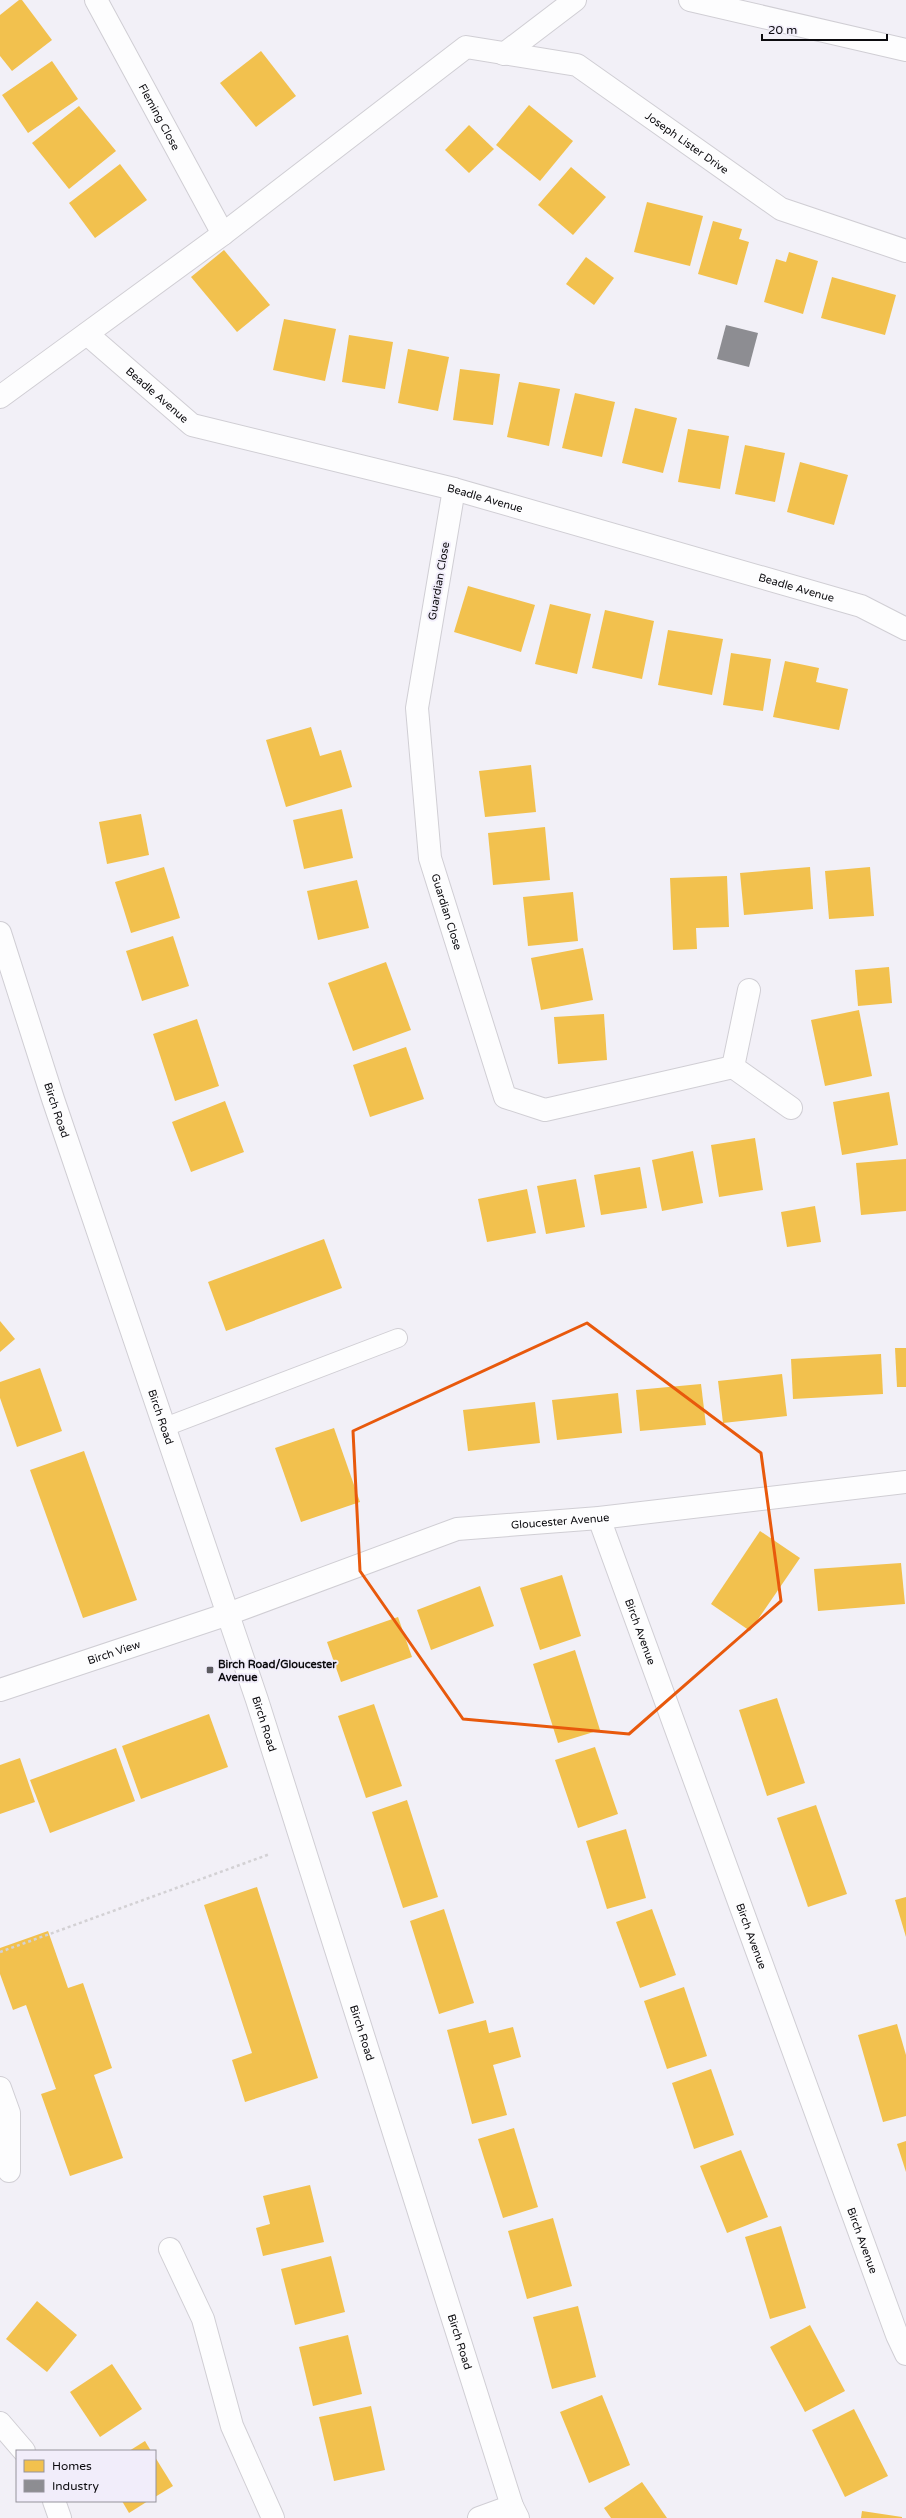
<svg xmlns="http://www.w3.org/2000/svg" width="906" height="2518" font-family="'Varela Round',sans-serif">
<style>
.homes{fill:#f2c14e}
.industry{fill:#8d8d92}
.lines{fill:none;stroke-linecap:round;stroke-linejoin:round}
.service-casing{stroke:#d0ced4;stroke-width:20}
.minor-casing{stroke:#d0ced4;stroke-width:24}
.tertiary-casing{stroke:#d0ced4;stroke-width:24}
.path{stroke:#d3d1d4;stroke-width:2.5;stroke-dasharray:3 3;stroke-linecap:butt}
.service{stroke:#fdfdfe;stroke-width:18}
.minor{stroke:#fdfdfe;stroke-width:22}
.tertiary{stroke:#fdfdfe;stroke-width:22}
.marked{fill:none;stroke:#e8590c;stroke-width:3;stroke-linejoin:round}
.poi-dot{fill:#5c5b60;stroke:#f1edfa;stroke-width:1.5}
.labels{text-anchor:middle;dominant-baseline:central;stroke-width:4;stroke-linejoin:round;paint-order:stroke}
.street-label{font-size:11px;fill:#0c0b0f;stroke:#f1edfa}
.poi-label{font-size:11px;font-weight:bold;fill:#0c0b0f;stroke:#f1edfa;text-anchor:start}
</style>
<rect width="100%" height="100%" fill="#f2f0f7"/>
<g class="homes">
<path d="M19,0H22L52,40L12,71L0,56V15Z"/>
<path d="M261,51L296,96L256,127L220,83Z"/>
<path d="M52,61L78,99L28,133L2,95Z"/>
<path d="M529,105L573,141L540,181L496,145Z"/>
<path d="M79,106L116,151L69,189L32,143Z"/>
<path d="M469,125L494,149L469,173L445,150Z"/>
<path d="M120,164L147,200L95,238L69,203Z"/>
<path d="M571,167L606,197L573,235L538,205Z"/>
<path d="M647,202L703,216L690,266L634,252Z"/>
<path d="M713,221L742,229L739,239L749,242L737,285L698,274Z"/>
<path d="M224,250L270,305L237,332L191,277Z"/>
<path d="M789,252L818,261L803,314L764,302L776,259L786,262Z"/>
<path d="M586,257L614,278L594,305L566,284Z"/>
<path d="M832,277L896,295L885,335L821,318Z"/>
<path d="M284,319L336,329L325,381L273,370Z"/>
<path d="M349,335L393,342L385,389L342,382Z"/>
<path d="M408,349L449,357L438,411L398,403Z"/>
<path d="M460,369L500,374L493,425L453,420Z"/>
<path d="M519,382L560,389L549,446L507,437Z"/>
<path d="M575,393L615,402L602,457L562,448Z"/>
<path d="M635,408L677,418L663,473L622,463Z"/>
<path d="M688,429L729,436L720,489L678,482Z"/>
<path d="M745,445L785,453L775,502L735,494Z"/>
<path d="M800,462L848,475L834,525L787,512Z"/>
<path d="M468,586L535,605L521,652L454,632Z"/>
<path d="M550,604L591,614L577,674L535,664Z"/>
<path d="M605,610L654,621L642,679L592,668Z"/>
<path d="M668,630L723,639L712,695L658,685Z"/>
<path d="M731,653L771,659L763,711L723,705Z"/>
<path d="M785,661L819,668L816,682L848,689L839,730L773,717Z"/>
<path d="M311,727L320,756L341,750L352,787L286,807L266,740Z"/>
<path d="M531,765L536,812L485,817L479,771Z"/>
<path d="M342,809L353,858L304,869L293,820Z"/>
<path d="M141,814L149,855L107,864L99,822Z"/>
<path d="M545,827L550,880L493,885L488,833Z"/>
<path d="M164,867L180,918L131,933L115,882Z"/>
<path d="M810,867L813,909L744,915L740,873Z"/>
<path d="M870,867L874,916L829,919L825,871Z"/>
<path d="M727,876L729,927L696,928L697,949L673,950L670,878Z"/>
<path d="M357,880L369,928L318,940L307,891Z"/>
<path d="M573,892L578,941L528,946L523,897Z"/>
<path d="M173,936L189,986L142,1001L126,951Z"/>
<path d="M583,948L593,1000L541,1010L531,958Z"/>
<path d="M386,962L411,1030L353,1051L328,983Z"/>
<path d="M889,967L892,1003L858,1006L855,970Z"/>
<path d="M859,1010L872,1076L825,1086L811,1020Z"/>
<path d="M604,1014L607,1060L558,1064L554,1017Z"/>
<path d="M197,1019L219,1086L175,1101L153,1034Z"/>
<path d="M406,1047L424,1099L370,1117L353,1065Z"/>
<path d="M889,1092L898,1145L842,1155L833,1102Z"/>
<path d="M225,1101L244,1152L191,1172L172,1122Z"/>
<path d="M755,1138L763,1190L719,1197L711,1145Z"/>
<path d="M693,1151L703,1203L662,1211L652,1160Z"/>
<path d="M906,1159V1211L861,1215L856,1163Z"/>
<path d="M640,1167L647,1208L601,1215L594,1175Z"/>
<path d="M576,1179L585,1227L546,1234L537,1186Z"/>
<path d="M527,1189L536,1233L487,1242L478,1199Z"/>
<path d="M815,1206L821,1242L787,1247L781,1212Z"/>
<path d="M324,1239L342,1288L226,1331L208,1282Z"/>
<path d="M0,1321L15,1339L0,1352Z"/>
<path d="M895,1348H906V1387H897Z"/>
<path d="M881,1354L883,1394L793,1399L791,1359Z"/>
<path d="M40,1368L62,1431L17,1447L0,1398V1382Z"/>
<path d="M782,1374L787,1416L723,1423L718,1381Z"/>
<path d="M701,1384L706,1425L640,1431L636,1390Z"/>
<path d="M618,1393L622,1433L557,1440L552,1400Z"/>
<path d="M535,1402L540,1443L468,1451L463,1410Z"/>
<path d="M334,1428L360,1502L301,1522L275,1448Z"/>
<path d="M84,1451L137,1600L83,1618L30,1470Z"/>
<path d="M760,1531L800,1558L750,1631L711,1604Z"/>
<path d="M901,1563L905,1604L818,1611L814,1569Z"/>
<path d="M562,1575L581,1636L540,1650L520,1588Z"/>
<path d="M480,1586L494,1626L431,1650L417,1610Z"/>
<path d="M398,1617L412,1657L341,1682L327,1642Z"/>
<path d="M575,1650L600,1730L558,1743L533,1664Z"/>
<path d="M777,1698L805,1783L767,1796L739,1710Z"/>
<path d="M374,1704L402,1786L366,1798L338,1716Z"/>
<path d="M209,1714L228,1767L141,1799L122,1746Z"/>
<path d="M595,1747L618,1814L578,1828L555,1760Z"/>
<path d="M116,1748L135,1801L50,1833L30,1780Z"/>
<path d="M20,1758L35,1802L0,1814V1765Z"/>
<path d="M407,1800L438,1897L403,1908L372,1812Z"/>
<path d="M816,1805L847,1894L808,1907L777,1818Z"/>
<path d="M626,1829L646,1898L607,1909L586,1841Z"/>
<path d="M257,1887L318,2078L245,2102L232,2060L252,2053L204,1905Z"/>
<path d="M906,1897V1937L895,1900Z"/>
<path d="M444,1909L474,2003L439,2014L410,1921Z"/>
<path d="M652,1909L676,1975L640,1988L616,1922Z"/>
<path d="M48,1931L68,1988L83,1983L112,2068L94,2075L123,2158L70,2176L41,2094L56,2089L26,2005L13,2010L0,1974V1948Z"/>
<path d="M684,1987L707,2056L667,2069L644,2001Z"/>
<path d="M486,2020L489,2033L513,2027L521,2057L493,2065L507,2115L472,2124L447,2030Z"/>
<path d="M897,2024L906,2055V2116L883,2122L858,2035Z"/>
<path d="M711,2069L734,2135L694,2149L672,2083Z"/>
<path d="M514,2128L538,2207L503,2218L478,2139Z"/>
<path d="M906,2141V2172L897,2144Z"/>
<path d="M741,2150L768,2217L727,2233L700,2166Z"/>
<path d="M310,2185L324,2242L263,2256L256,2228L270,2224L263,2196Z"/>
<path d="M553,2218L572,2286L527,2299L508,2231Z"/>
<path d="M781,2226L806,2308L770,2319L745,2237Z"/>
<path d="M331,2256L345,2312L295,2325L281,2269Z"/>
<path d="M37,2301L77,2335L47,2372L6,2339Z"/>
<path d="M578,2306L596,2377L552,2389L533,2317Z"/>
<path d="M810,2325L845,2391L805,2412L770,2347Z"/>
<path d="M348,2335L362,2394L313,2406L299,2347Z"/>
<path d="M112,2364L142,2409L100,2437L70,2392Z"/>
<path d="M602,2395L630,2465L589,2483L560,2412Z"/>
<path d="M371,2406L385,2470L334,2481L319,2417Z"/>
<path d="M854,2409L888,2476L845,2497L812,2430Z"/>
<path d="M145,2441L151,2451H129Z"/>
<path d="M155,2457L173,2486L155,2497Z"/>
<path d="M642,2482L667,2518H611L604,2508Z"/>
<path d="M122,2501H148L129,2513Z"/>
<path d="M862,2511L902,2517V2518H861Z"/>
</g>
<path class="industry" d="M726,325L758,333L749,367L717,359Z"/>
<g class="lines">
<defs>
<path id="service" d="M165,1427L398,1338"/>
<g id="minor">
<path id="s1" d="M96,0L223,234"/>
<path d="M690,0L906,50"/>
<path d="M504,54L575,0"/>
<path id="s2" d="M87,334L192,425L454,489L861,606L906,629"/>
<path id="s3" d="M0,397L223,234L466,47L577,65L781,209L906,251"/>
<path id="s4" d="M454,489L417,708L430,858L505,1097L545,1110L733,1067"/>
<path d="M749,990L733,1067L791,1108"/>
<path id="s5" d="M599,1518L897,2335L906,2354"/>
<path id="s6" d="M0,1690L228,1614L457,1529L599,1518L906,1482"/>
<path d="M0,2088L9,2113V2171"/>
<path d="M170,2249L203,2319L232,2426L273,2518"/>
<path d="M0,2423L24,2451"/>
<path d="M54,2501L60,2518"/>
<path d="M479,2518L512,2506"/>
</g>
<g id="tertiary">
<path id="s7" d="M0,933L53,1099L257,1700L512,2506L518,2518"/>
</g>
</defs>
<use href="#service" class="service-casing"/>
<use href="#minor" class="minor-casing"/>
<use href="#tertiary" class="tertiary-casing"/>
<path class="path" d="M0,1952L270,1854"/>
<use href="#service" class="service"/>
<use href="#minor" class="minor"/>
<use href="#tertiary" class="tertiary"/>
</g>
<path class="marked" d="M587,1323L761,1453L781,1601L629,1734L463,1719L360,1571L353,1431Z"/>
<rect class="poi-dot" x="206" y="1666" width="8" height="8" rx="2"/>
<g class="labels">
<g class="street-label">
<text stroke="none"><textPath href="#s1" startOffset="133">Fleming Close</textPath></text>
<text stroke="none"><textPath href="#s3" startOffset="830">Joseph Lister Drive</textPath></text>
<text stroke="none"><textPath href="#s2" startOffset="93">Beadle Avenue</textPath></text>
<text stroke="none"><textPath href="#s2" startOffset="441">Beadle Avenue</textPath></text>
<text transform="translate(439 581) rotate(-80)">Guardian Close</text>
<text stroke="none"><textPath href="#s2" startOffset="765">Beadle Avenue</textPath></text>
<text stroke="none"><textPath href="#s4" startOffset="429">Guardian Close</textPath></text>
<text stroke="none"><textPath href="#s7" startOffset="186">Birch Road</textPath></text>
<text stroke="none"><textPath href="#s7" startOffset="510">Birch Road</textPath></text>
<text stroke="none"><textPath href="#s6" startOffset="588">Gloucester Avenue</textPath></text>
<text stroke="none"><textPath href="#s5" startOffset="121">Birch Avenue</textPath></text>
<text stroke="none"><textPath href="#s6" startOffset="120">Birch View</textPath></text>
<text stroke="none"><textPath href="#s7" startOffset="834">Birch Road</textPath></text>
<text stroke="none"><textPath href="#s5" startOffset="445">Birch Avenue</textPath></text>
<text stroke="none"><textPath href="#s7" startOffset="1158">Birch Road</textPath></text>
<text stroke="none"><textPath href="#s5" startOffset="769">Birch Avenue</textPath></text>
<text stroke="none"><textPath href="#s7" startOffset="1482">Birch Road</textPath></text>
</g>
<g class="poi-label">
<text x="218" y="1664">Birch Road/Gloucester<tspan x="218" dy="13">Avenue</tspan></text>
</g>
</g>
<rect x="16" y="2450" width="140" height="52" fill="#f1edfa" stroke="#95939c"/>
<rect x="24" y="2460" width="20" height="12" fill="#f2c14e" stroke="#95939c"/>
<text x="52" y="2470" font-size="12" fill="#0c0b0f">Homes</text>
<rect x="24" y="2480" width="20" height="12" fill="#8d8d92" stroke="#95939c"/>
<text x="52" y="2490" font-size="12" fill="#0c0b0f">Industry</text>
<path d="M762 34v6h125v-6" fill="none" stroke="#0c0b0f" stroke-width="2"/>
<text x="768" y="34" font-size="12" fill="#0c0b0f" stroke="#f1edfa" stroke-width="3" paint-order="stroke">20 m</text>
</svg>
